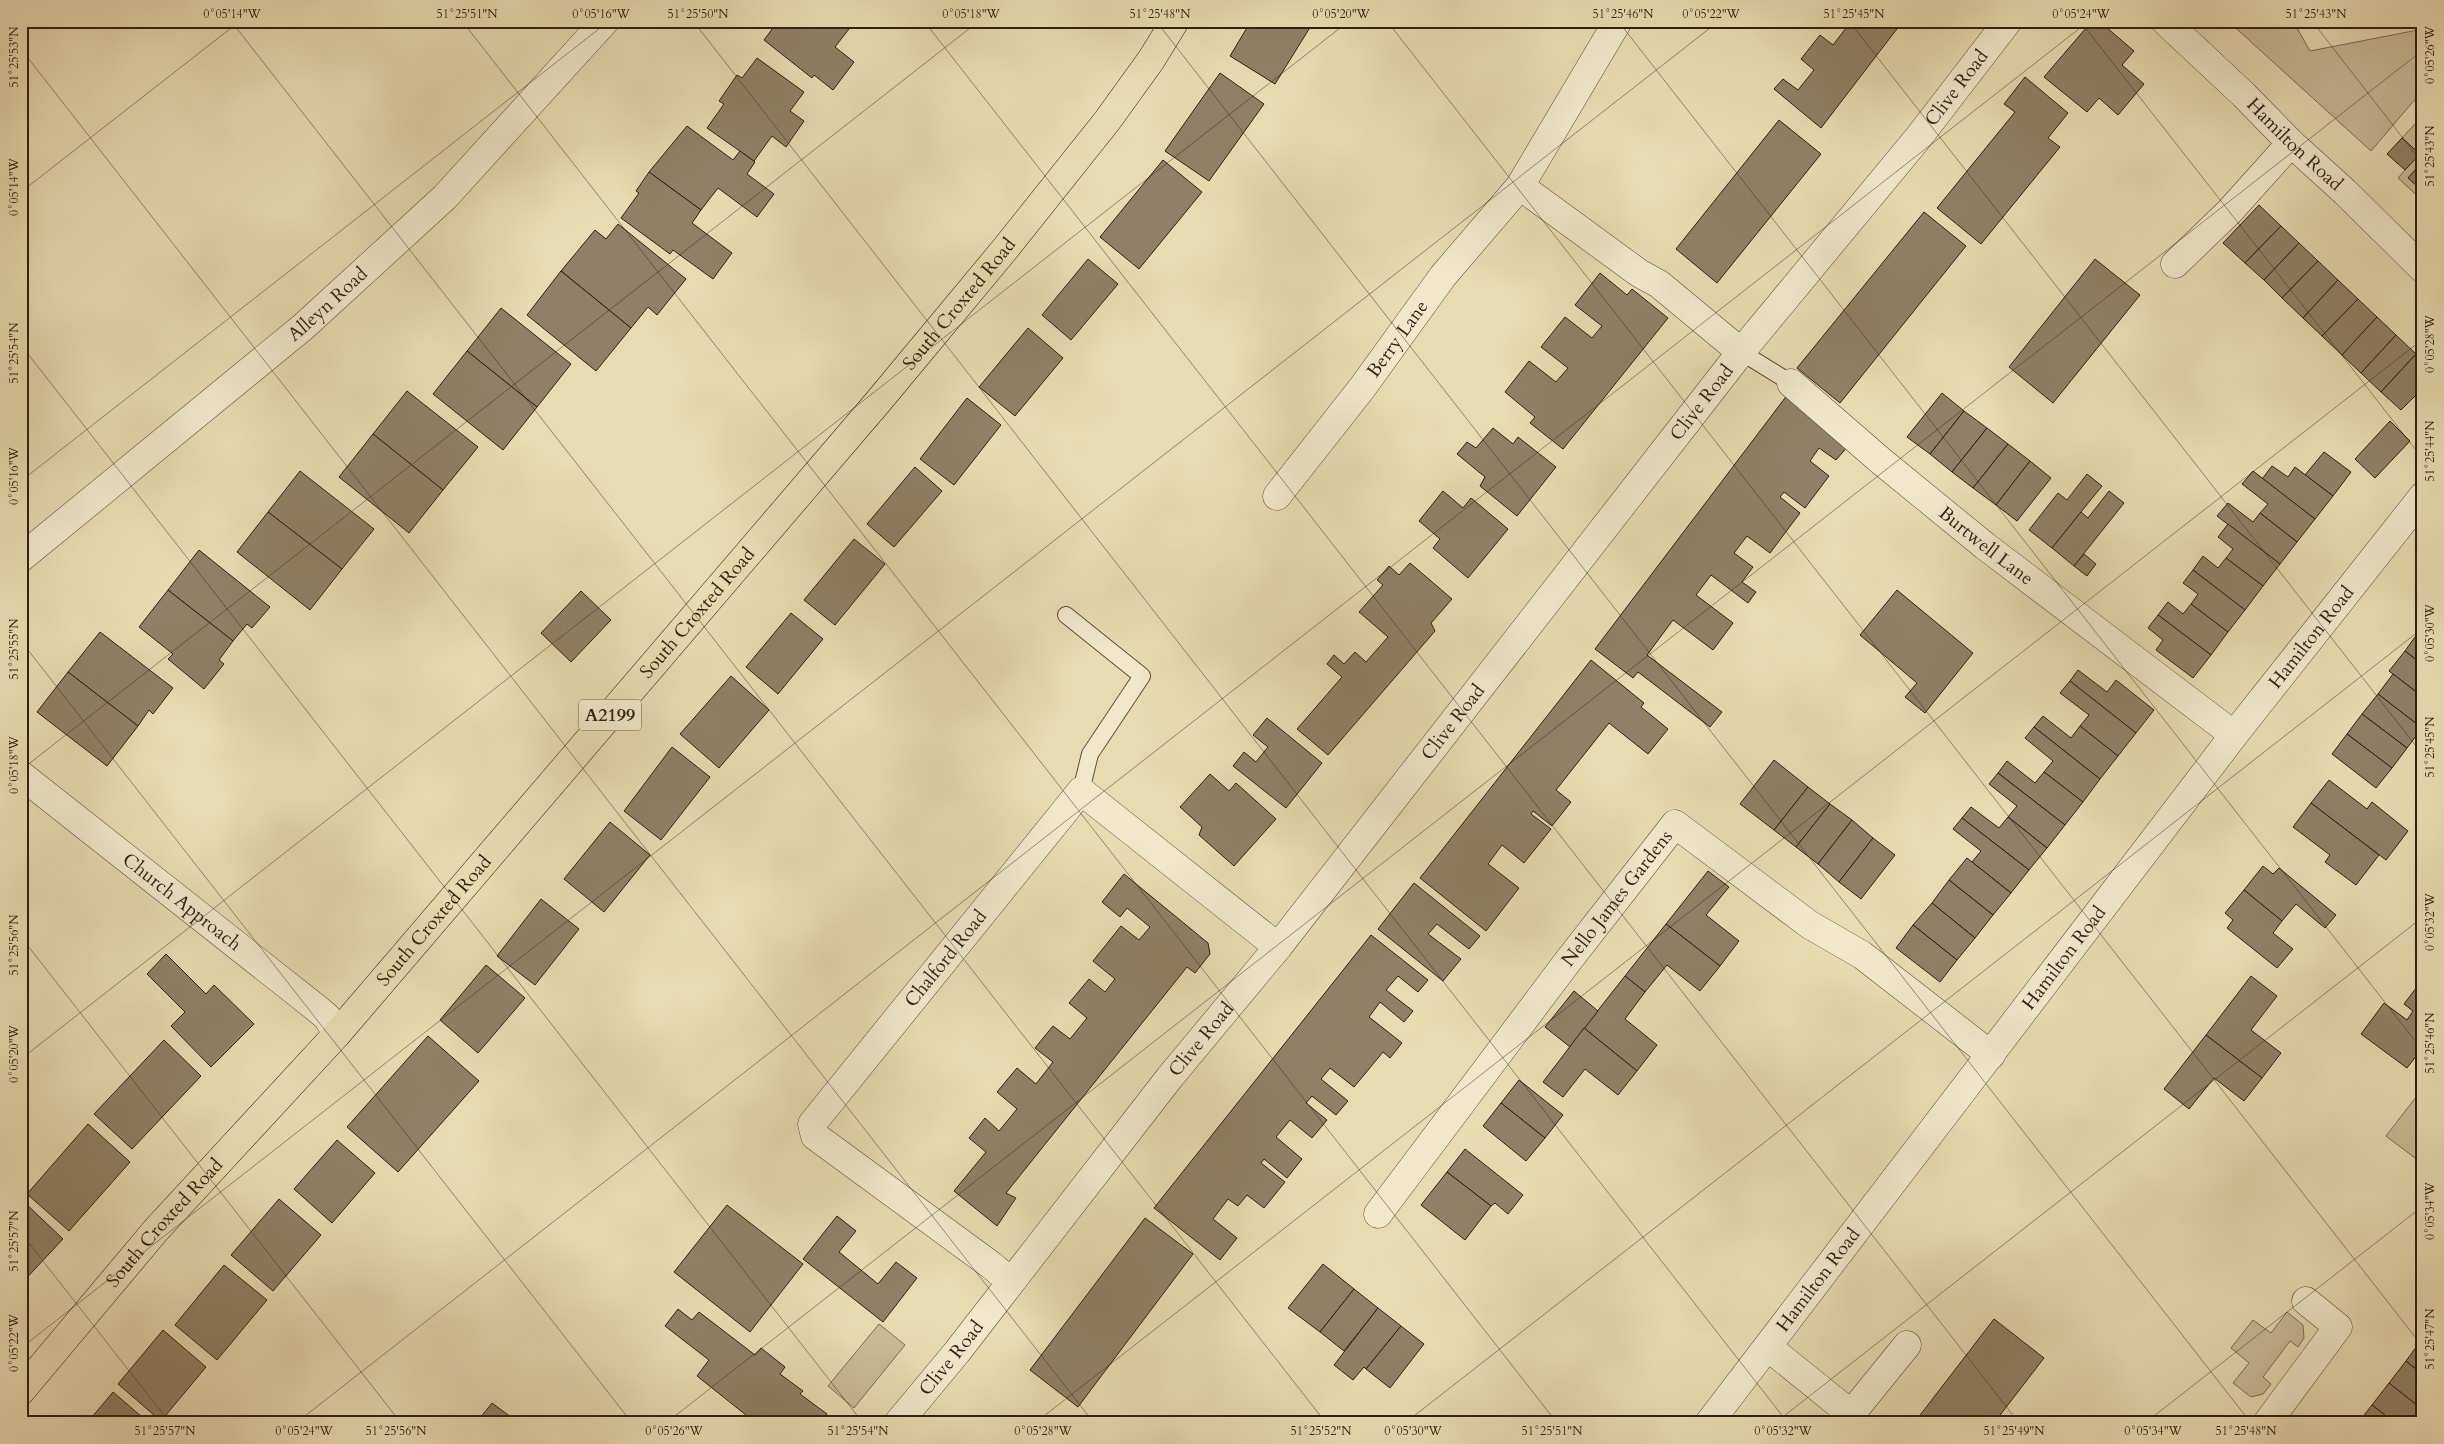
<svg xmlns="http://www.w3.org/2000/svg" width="2444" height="1444" font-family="Cardo,serif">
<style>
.green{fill:#cabb97;stroke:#7e6c56}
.building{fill:#918067;stroke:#311e16}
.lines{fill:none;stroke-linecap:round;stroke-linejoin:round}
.lane-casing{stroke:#5f4d3d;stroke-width:18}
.street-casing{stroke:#5f4d3d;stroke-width:29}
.primary-casing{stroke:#311e16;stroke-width:29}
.lane{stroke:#f1e8cc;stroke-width:16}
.street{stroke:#f1e8cc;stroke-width:28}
.primary{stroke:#e9dbb1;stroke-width:28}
.ticks{fill:none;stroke:#311e16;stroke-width:1;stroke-opacity:0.45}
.labels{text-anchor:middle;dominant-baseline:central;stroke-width:4.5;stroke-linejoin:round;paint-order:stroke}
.shield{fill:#f1e8cc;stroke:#6b5b4d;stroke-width:1}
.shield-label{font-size:18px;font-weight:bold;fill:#311e16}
.street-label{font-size:19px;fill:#311e16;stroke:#f1e8cc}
.neatline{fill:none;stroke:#311e16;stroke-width:2}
.ticks-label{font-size:12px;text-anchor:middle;fill:#311e16}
</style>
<rect width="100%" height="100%" fill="#e9dbb1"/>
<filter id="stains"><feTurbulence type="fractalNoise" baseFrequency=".004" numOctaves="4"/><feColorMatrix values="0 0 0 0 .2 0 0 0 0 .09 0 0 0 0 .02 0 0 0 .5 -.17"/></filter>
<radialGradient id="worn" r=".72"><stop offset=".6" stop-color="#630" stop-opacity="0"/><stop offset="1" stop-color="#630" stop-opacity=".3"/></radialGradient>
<g class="green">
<path d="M2228,21H2293L2310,51L2423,29V90L2371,151Z"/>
<path d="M2423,115V161L2408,178L2423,191V201L2398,178L2419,154L2402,138Z"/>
<path d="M2423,1088V1164L2386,1136Z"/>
<path d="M2287,1312L2303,1325L2304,1338L2298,1347L2290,1341L2263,1377L2271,1384L2263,1394L2251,1397L2233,1383L2249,1363L2231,1348L2253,1320L2271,1333Z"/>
<path d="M879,1324L905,1345L854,1408L828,1386Z"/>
</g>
<g class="building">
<path d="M778,21H855L835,47L854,62L833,90L814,75L812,78L764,40Z"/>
<path d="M1251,21H1314L1275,84L1230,56Z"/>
<path d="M1845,21H1903L1821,128L1774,89L1783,79L1798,90L1814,70L1801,59L1820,35L1833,45L1849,24Z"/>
<path d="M2092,21H2099L2134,51L2122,65L2144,84L2118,115L2099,98L2087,112L2044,77Z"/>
<path d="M757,58L804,92L790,111L804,121L786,147L772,136L754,161L707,128L724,104L719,101L737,75L742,78Z"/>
<path d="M1220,73L1264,104L1209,181L1165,151Z"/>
<path d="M2025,77L2068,113L2048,138L2060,147L1981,244L1937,208L2015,112L2004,104Z"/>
<path d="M1779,120L1821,154L1717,283L1676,249Z"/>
<path d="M687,126L733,160L740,151L755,162L747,174L774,194L757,217L718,188L701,210L649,172Z"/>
<path d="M2402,138L2420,154L2405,170L2387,154Z"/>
<path d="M1163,160L1202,192L1139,269L1100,237Z"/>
<path d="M2423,161V191L2408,178Z"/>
<path d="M649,172L701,210L692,223L732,253L713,279L673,250L670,254L621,218L639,193L636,191Z"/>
<path d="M2259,205L2281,226L2245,263L2223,243Z"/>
<path d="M1924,212L1966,246L1840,403L1797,368Z"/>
<path d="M618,224L686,279L657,315L648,307L631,328L561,271L595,230L606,239Z"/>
<path d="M2281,226L2299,243L2264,280L2245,263Z"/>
<path d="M2299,243L2318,261L2282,298L2264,280Z"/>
<path d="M1088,259L1118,284L1071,340L1042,315Z"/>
<path d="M2095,259L2140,295L2053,403L2009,367Z"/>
<path d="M2318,261L2338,280L2303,318L2282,298Z"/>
<path d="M561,271L631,328L596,371L527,315Z"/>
<path d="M1600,273L1627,295L1632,289L1668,318L1563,449L1530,423L1535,417L1505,392L1529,361L1556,382L1568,368L1541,347L1565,317L1592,338L1602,326L1575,305Z"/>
<path d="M2338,280L2358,299L2322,336L2303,318Z"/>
<path d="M2358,299L2377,317L2342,355L2322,336Z"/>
<path d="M501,308L571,364L537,407L467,351Z"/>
<path d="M2377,317L2396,335L2361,373L2342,355Z"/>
<path d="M1028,328L1063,358L1015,416L979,387Z"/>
<path d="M2396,335L2416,354L2381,392L2361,373Z"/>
<path d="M467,351L537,407L503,450L433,394Z"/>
<path d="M2416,354L2423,360V388L2401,410L2381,392Z"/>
<path d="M407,391L478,447L443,490L373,434Z"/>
<path d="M1942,393L1964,411L1930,454L1907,437Z"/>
<path d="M1788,394L1849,445L1836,460L1819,448L1810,461L1829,476L1805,508L1784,492L1780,497L1800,513L1770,553L1747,536L1734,553L1753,567L1742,582L1756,592L1748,603L1711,575L1696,595L1733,623L1713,650L1673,620L1647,655L1722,712L1710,727L1638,672L1633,678L1595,649Z"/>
<path d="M967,398L1001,425L954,485L920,459Z"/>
<path d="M1964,411L1987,428L1952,472L1930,454Z"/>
<path d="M2390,421L2410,441L2375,478L2355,459Z"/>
<path d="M1493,428L1513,444L1518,437L1556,467L1517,516L1480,486L1485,477L1457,454L1467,442L1476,448Z"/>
<path d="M1987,428L2008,444L1973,488L1952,472Z"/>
<path d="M373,434L443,490L409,533L339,477Z"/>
<path d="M2008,444L2030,461L1996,505L1973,488Z"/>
<path d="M2324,452L2351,472L2333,496L2305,475Z"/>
<path d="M2030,461L2051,478L2017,521L1996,505Z"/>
<path d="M2272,466L2288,477L2295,467L2333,496L2315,519L2262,479Z"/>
<path d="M915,467L942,491L894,547L867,524Z"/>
<path d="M300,471L374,529L342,569L268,512Z"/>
<path d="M2253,471L2315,519L2297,542L2260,513L2268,504L2242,484Z"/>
<path d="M2087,474L2102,486L2052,548L2029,530L2058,493L2067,500Z"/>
<path d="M1443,491L1463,508L1471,498L1508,529L1468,578L1433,548L1440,539L1419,521Z"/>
<path d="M2109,491L2124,503L2074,566L2052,548L2081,512L2088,518Z"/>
<path d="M2228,503L2253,522L2260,513L2297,542L2280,564L2217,516Z"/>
<path d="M268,512L342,569L310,610L237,552Z"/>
<path d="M2228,524L2280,564L2263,586L2226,558L2233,549L2218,537Z"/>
<path d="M854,539L885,564L835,625L804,600Z"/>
<path d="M199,550L270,607L252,628L247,624L233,641L168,590Z"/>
<path d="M2084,554L2096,564L2087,576L2074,566Z"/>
<path d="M2203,556L2218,568L2226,558L2263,586L2245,610L2193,570Z"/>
<path d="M1410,563L1452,599L1431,623L1435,631L1328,755L1297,729L1342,677L1327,664L1334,655L1344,664L1355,652L1366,662L1388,637L1359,612L1383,585L1377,580L1389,566L1399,575Z"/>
<path d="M2193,570L2245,610L2228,632L2191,604L2198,594L2183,583Z"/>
<path d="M168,590L233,641L219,660L224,664L204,689L168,659L173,654L139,627Z"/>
<path d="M1897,590L1973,653L1925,713L1905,697L1917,683L1860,635Z"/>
<path d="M581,591L611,620L571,662L541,633Z"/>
<path d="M2168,602L2183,614L2191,604L2228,632L2211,655L2158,615Z"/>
<path d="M791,613L823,639L778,694L746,667Z"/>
<path d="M2158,615L2211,655L2193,678L2156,650L2163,640L2148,628Z"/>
<path d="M2420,630L2423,633V665L2405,651Z"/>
<path d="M100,632L173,688L153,714L149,710L138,726L68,672Z"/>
<path d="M2405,651L2423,665V697L2389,671Z"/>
<path d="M1591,660L1644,703L1641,707L1668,729L1648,754L1609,723L1556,790L1571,802L1552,826L1533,811L1531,814L1551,829L1524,863L1502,845L1488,864L1519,888L1486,931L1420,878Z"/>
<path d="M2078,670L2107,692L2116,680L2154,710L2136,733L2070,681Z"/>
<path d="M68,672L138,726L107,766L37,712Z"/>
<path d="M2393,674L2423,697L2422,728L2378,694Z"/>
<path d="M731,676L769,710L719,768L680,734Z"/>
<path d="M2070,681L2136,733L2118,756L2080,726L2089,715L2060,693Z"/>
<path d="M2378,694L2422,728L2407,748L2362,714Z"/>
<path d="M2362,714L2407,748L2392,768L2347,734Z"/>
<path d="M2043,716L2071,738L2080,726L2118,756L2100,779L2034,727Z"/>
<path d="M1267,718L1322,763L1286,808L1233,766L1244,752L1256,762L1268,747L1253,735Z"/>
<path d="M2034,727L2100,779L2083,802L2044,772L2053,761L2025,738Z"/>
<path d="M2347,734L2392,768L2376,788L2332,754Z"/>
<path d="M672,747L710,777L661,840L624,811Z"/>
<path d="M1774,760L1808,787L1774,830L1740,804Z"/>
<path d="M2007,761L2035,783L2044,772L2083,802L2065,825L1998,773Z"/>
<path d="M1998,773L2065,825L2047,848L2008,817L2017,806L1989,784Z"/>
<path d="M1210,774L1229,791L1236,783L1276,819L1234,866L1199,835L1202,827L1180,807Z"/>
<path d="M2329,780L2367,809L2372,802L2408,831L2386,860L2311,803Z"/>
<path d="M1808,787L1830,804L1796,847L1774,830Z"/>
<path d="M2311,803L2379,855L2356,885L2325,862L2330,855L2293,827Z"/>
<path d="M1830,804L1852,820L1818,864L1796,847Z"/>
<path d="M1971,807L1999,828L2008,817L2047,848L2029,870L1962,818Z"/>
<path d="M1962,818L2029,870L2011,893L1972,862L1981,851L1953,829Z"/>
<path d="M1852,820L1873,838L1839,882L1818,864Z"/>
<path d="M610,822L650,855L604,912L564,879Z"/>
<path d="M1873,838L1895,855L1861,899L1839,882Z"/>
<path d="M1967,858L2011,893L1993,915L1949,880Z"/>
<path d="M2263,866L2273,874L2279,868L2336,915L2325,928L2296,904L2282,921L2244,890Z"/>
<path d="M1708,871L1729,887L1706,915L1739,941L1720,966L1666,924Z"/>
<path d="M1124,874L1208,943L1210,954L1195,973L1187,967L1006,1193L1016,1198L997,1226L954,1191L986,1152L969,1138L985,1118L999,1131L1017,1109L997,1092L1017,1068L1036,1084L1053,1062L1035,1048L1053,1026L1070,1039L1087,1018L1069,1003L1089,979L1105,992L1115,979L1093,961L1121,926L1139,940L1150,927L1127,908L1120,917L1102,902Z"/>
<path d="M1949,880L1993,915L1975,938L1932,903Z"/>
<path d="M1414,883L1480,936L1469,949L1437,924L1428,934L1461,959L1443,981L1378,929Z"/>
<path d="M2244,890L2282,921L2273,933L2293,949L2277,968L2227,928L2233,920L2225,913Z"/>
<path d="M541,899L579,929L535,985L497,956Z"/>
<path d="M1932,903L1975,938L1957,960L1913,925Z"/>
<path d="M1666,924L1720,966L1700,991L1667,965L1645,992L1625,976Z"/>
<path d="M1913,925L1957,960L1940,982L1896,948Z"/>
<path d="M1371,935L1428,980L1418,992L1398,976L1386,990L1413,1011L1404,1022L1380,1002L1369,1017L1402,1043L1390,1058L1383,1052L1354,1087L1330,1068L1321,1079L1348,1101L1336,1115L1312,1096L1306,1103L1327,1120L1312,1138L1290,1120L1276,1137L1302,1159L1287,1178L1264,1159L1261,1163L1285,1182L1264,1208L1247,1195L1238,1206L1228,1199L1213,1219L1237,1238L1220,1260L1154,1208Z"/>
<path d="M166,954L206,994L214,985L254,1024L211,1067L171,1026L185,1012L147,974Z"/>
<path d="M486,965L525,998L478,1053L440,1020Z"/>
<path d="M1625,976L1645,992L1625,1019L1657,1045L1637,1071L1584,1028Z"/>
<path d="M2251,976L2277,996L2251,1030L2281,1053L2262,1078L2206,1035Z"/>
<path d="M2423,979V1047L2407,1068L2361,1034L2384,1003L2407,1020L2413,1011L2404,1004Z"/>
<path d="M1574,991L1598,1011L1570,1047L1545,1027Z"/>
<path d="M1584,1028L1637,1071L1618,1095L1585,1069L1563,1097L1543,1082Z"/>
<path d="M2206,1035L2262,1078L2244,1101L2214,1078L2189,1109L2164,1089Z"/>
<path d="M428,1036L479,1081L398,1172L347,1127Z"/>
<path d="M164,1040L201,1076L132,1149L94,1114Z"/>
<path d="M1519,1080L1563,1115L1545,1138L1501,1103Z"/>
<path d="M1501,1103L1545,1138L1526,1161L1483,1126Z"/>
<path d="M88,1124L130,1162L69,1231L27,1194Z"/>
<path d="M337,1140L375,1173L332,1223L294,1189Z"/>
<path d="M1465,1149L1523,1195L1508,1214L1495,1203L1491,1206L1447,1172Z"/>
<path d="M1447,1172L1491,1206L1465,1240L1421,1205Z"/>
<path d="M279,1199L321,1235L273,1291L231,1255Z"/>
<path d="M22,1200L63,1239L21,1284V1201Z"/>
<path d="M727,1205L803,1264L750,1332L674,1272Z"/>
<path d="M837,1216L856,1231L839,1252L878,1284L896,1262L917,1278L883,1322L803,1259Z"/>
<path d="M1145,1218L1193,1254L1078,1407L1030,1370Z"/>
<path d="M1323,1264L1354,1289L1320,1332L1288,1308Z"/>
<path d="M224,1265L267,1300L217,1360L175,1325Z"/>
<path d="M1354,1289L1378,1308L1344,1351L1320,1332Z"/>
<path d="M1378,1308L1401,1326L1366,1369L1364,1367L1353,1380L1334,1365Z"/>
<path d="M678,1309L692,1320L699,1312L755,1355L761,1348L785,1367L780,1374L803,1391L800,1394L827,1414L820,1423H792L784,1416L779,1423H756L697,1376L709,1360L665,1326Z"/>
<path d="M1994,1319L2044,1358L1994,1423H1914Z"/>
<path d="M1401,1326L1424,1344L1390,1388L1366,1369Z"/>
<path d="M163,1330L206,1367L161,1421L118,1384Z"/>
<path d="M2422,1339H2423V1375L2406,1361Z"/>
<path d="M2406,1361L2423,1375V1410L2389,1383Z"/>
<path d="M2389,1383L2423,1410V1423H2395L2372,1405Z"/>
<path d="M113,1392L149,1423H87Z"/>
<path d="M492,1403L519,1423H476Z"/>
<path d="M2372,1405L2395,1423H2358Z"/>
</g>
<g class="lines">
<defs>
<g id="lane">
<path d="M1741,352L1791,383"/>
<path d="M1066,615L1142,676L1090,754L1081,791"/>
</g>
<g id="street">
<path d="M1618,21L1520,186L1639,273L1659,284L1741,352"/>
<path id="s1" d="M2165,21L2244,95L2291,143L2345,192L2423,269"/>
<path d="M2175,264L2229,212L2291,143"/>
<path id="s2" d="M1791,383L1881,461L1985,546L2234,735"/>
<path id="s3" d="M1277,496L1362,388L1443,276L1520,186"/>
<path id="s4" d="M21,558L303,327L445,197L605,21"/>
<path id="s5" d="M21,775L315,1007L327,1017L337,1034"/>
<path id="s6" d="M1378,1214L1568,961L1675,824L1810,925L1862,955L1991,1055"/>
<path id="s7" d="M1010,1281L991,1265L815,1136L812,1124L1081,791L1278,947"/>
<path d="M1768,1347L1851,1414L1907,1345"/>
<path id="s8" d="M898,1423L957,1352L1170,1077L1278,947L1741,352L1918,138L2008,21"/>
<path id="s9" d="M1709,1423L2234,735L2423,496"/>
<path d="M2267,1423L2338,1327L2306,1301"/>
</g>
<g id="primary">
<path id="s10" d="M21,1391L156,1230L337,1034L877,403L1005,249L1107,121L1151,60L1175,21"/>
</g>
</defs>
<use href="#lane" class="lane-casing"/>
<use href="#street" class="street-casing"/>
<use href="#primary" class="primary-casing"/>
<use href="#lane" class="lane"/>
<use href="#street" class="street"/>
<use href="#primary" class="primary"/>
</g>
<path class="ticks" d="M231,21L1326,1423M462,21L1557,1423M693,21L1788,1423M924,21L2019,1423M1156,21L2251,1423M1387,21L2423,1347M1618,21L2423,1051M1849,21L2423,755M2080,21L2423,459M2312,21L2423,164M21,49L1094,1423M21,192L240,21M21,345L863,1423M21,481L609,21M21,641L632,1423M21,770L979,21M21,937L401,1423M21,1059L1349,21M21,1233L170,1423M21,1348L1719,21M296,1423L2089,21M666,1423L2423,50M1035,1423L2423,339M1405,1423L2423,628M1775,1423L2423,917M2145,1423L2423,1206"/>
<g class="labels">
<rect class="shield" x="579" y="699.5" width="62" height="31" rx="4"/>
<g class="shield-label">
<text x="610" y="715">A2199</text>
</g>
<g class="street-label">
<text stroke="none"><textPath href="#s8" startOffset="1704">Clive Road</textPath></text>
<text stroke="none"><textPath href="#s1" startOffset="179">Hamilton Road</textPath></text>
<text stroke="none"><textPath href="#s4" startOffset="398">Alleyn Road</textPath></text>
<text stroke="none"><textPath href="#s10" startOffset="1436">South Croxted Road</textPath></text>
<text stroke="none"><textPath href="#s3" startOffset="198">Berry Lane</textPath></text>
<text stroke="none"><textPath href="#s8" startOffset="1299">Clive Road</textPath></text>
<text stroke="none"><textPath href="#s2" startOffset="254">Burtwell Lane</textPath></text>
<text stroke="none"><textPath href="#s10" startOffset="1031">South Croxted Road</textPath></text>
<text stroke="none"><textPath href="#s9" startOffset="990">Hamilton Road</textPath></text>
<text stroke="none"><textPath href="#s8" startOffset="894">Clive Road</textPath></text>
<text stroke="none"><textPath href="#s6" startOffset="396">Nello James Gardens</textPath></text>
<text stroke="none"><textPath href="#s5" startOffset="205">Church Approach</textPath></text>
<text stroke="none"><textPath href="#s10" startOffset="626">South Croxted Road</textPath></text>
<text stroke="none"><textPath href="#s9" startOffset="585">Hamilton Road</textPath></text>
<text stroke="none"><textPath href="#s7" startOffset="468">Chalford Road</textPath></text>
<text stroke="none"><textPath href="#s8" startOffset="489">Clive Road</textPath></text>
<text stroke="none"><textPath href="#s10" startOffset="221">South Croxted Road</textPath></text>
<text stroke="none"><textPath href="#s9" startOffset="180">Hamilton Road</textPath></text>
<text stroke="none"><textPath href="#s8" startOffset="84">Clive Road</textPath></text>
</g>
</g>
<rect width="2444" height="1444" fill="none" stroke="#e9dbb1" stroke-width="55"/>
<rect x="28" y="28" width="2388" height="1388" class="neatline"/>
<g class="ticks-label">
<text x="232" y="18">0°05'14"W</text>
<text x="467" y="18">51°25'51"N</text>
<text x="601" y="18">0°05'16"W</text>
<text x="698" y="18">51°25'50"N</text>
<text x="971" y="18">0°05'18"W</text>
<text x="1160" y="18">51°25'48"N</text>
<text x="1341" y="18">0°05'20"W</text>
<text x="1623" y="18">51°25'46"N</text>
<text x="1711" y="18">0°05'22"W</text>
<text x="1854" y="18">51°25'45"N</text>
<text x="2081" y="18">0°05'24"W</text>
<text x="2316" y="18">51°25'43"N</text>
<text transform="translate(2430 55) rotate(-90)" y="4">0°05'26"W</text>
<text transform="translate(14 57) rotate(-90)" y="4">51°25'53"N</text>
<text transform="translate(2430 156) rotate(-90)" y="4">51°25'43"N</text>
<text transform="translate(14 187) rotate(-90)" y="4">0°05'14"W</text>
<text transform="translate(2430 344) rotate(-90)" y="4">0°05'28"W</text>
<text transform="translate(14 353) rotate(-90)" y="4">51°25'54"N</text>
<text transform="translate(2430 451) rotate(-90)" y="4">51°25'44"N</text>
<text transform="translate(14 476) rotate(-90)" y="4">0°05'16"W</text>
<text transform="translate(2430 633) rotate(-90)" y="4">0°05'30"W</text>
<text transform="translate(14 649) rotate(-90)" y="4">51°25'55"N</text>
<text transform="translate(2430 747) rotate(-90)" y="4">51°25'45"N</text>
<text transform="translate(14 765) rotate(-90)" y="4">0°05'18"W</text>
<text transform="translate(2430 922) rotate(-90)" y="4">0°05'32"W</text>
<text transform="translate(14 945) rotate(-90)" y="4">51°25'56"N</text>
<text transform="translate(2430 1043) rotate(-90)" y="4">51°25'46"N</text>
<text transform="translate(14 1054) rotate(-90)" y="4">0°05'20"W</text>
<text transform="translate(2430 1211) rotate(-90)" y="4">0°05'34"W</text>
<text transform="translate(14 1241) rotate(-90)" y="4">51°25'57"N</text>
<text transform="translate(2430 1339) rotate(-90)" y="4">51°25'47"N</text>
<text transform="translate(14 1343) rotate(-90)" y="4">0°05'22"W</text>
<text x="165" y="1435">51°25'57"N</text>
<text x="304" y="1435">0°05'24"W</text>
<text x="396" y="1435">51°25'56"N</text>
<text x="674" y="1435">0°05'26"W</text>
<text x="858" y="1435">51°25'54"N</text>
<text x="1043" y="1435">0°05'28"W</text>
<text x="1321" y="1435">51°25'52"N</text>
<text x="1413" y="1435">0°05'30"W</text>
<text x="1552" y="1435">51°25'51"N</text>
<text x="1783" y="1435">0°05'32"W</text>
<text x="2014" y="1435">51°25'49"N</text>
<text x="2153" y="1435">0°05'34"W</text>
<text x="2246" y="1435">51°25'48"N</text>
</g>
<rect width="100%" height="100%" filter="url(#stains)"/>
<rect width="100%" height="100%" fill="url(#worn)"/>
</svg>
